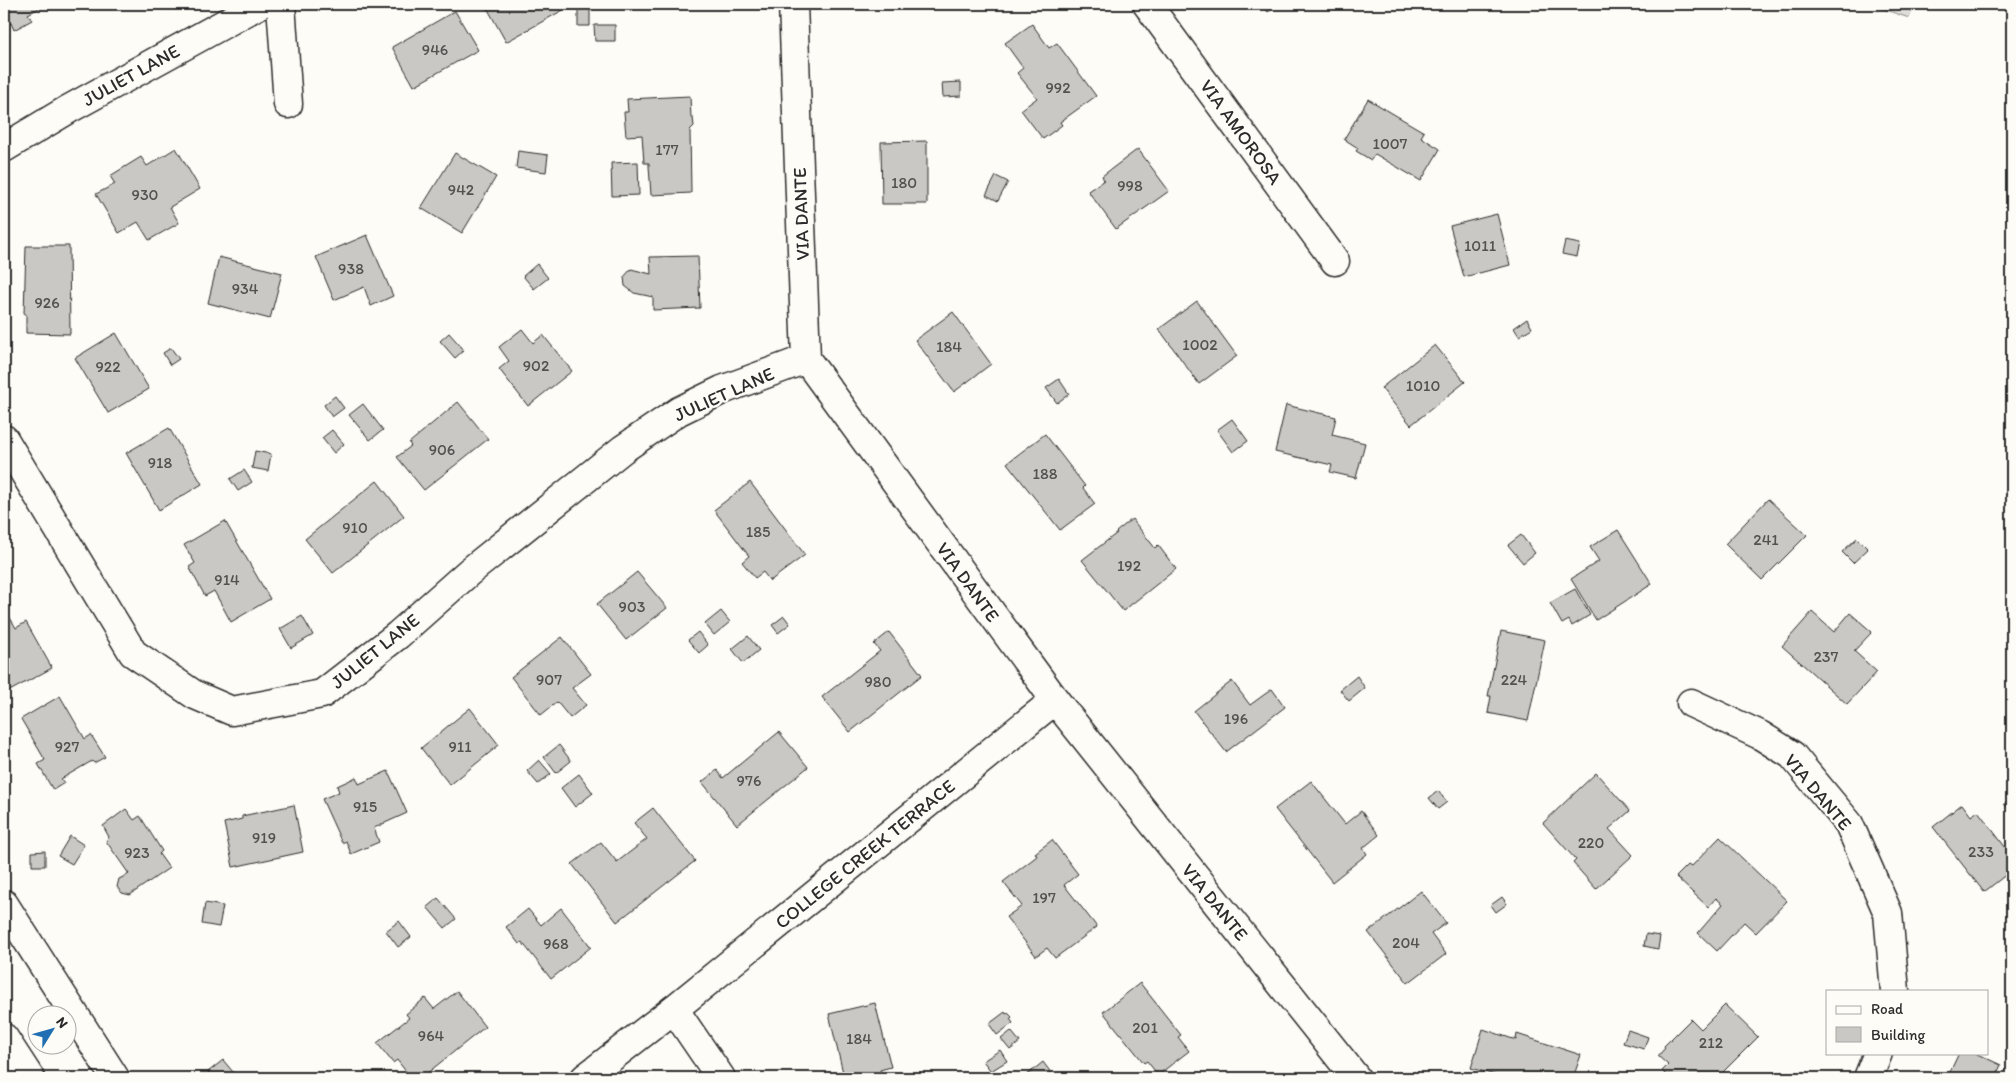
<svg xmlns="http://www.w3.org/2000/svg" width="2016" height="1082" font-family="Itim,sans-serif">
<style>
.green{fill:#dfdeda;stroke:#858482}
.building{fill:#c9c8c4;stroke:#2b2b2b}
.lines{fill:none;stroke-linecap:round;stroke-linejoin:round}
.minor-casing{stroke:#2b2b2b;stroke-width:31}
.major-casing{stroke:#2b2b2b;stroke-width:31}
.minor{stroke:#fdfcf7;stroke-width:28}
.major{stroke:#fdfcf7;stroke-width:28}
.labels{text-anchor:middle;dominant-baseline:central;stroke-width:4.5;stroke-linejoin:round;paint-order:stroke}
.number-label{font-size:16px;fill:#525251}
.street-label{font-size:19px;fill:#2b2b2b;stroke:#fdfcf7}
</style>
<rect width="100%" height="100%" fill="#fdfcf7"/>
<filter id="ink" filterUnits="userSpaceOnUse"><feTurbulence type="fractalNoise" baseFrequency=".02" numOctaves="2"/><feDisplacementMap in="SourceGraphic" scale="10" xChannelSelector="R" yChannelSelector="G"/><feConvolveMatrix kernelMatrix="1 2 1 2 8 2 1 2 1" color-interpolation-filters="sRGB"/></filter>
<g filter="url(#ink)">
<path class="green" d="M1869,4H1915L1909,18Z"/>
<g class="building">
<path d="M4,4H47L28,14L32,20L14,30L11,23L4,27Z"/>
<path d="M485,4H560L563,10L506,42Z"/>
<path d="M1261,4H1279L1268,12Z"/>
<path d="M578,8L590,9V26H578Z"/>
<path d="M455,11L478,50L414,86L392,47Z"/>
<path d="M1032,24L1049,48L1057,43L1096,96L1060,122L1062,125L1043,139L1021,110L1037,98L1017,73L1023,68L1005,43Z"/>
<path d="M594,25H615V41H595Z"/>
<path d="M961,82V96L943,97L942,83Z"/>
<path d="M690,96L691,118H693L694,126L690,130L691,193L651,195L649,166V163H644L642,135L626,136L624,112H628L627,99Z"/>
<path d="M1368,99L1424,132L1421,137L1440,149L1421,181L1375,154L1371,160L1356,151L1358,148L1344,139Z"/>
<path d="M927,141V204H882L881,142Z"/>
<path d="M176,148L200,189L170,207L179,223L149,240L138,222L119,233L96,194L115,184L110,176L141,157L147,166Z"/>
<path d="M1138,149L1169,191L1116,229L1088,191L1104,180L1102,176Z"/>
<path d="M518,151L548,155L546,172L516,168Z"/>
<path d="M455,153L496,177L462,233L421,208Z"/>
<path d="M638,162L639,195L612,196L611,163Z"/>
<path d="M996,176L1008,182L998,201L986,195Z"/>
<path d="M1497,214L1510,265L1464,277L1450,226Z"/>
<path d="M367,235L393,296L371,306L364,287L334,300L316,257Z"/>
<path d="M1565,241L1580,244L1577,257L1562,254Z"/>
<path d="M26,246H69L70,334L26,333V314H24Z"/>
<path d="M698,256L700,308L653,310V297L634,293L625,286L624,277L631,269L651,274L650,257Z"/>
<path d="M219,257L282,273L270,319L208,303Z"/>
<path d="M537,264L548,278L534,289L523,276Z"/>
<path d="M1197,301L1237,356L1199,384L1159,329Z"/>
<path d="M953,312L991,364L954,392L915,340Z"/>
<path d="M1527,319L1532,328L1519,336L1514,328Z"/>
<path d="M522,329L533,343L543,335L572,371L528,406L499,369L509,361L499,347Z"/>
<path d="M116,333L149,389L108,413L75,358Z"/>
<path d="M449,333L464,350L455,358L440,341Z"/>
<path d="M1435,345L1465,382L1411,425L1381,388Z"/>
<path d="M171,348L179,359L170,365L163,353Z"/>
<path d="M1059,379L1069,394L1057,403L1046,388Z"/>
<path d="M335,396L344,408L332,417L324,405Z"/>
<path d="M458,402L488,439L424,490L397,457L411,446L409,443Z"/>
<path d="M363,404L383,430L370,440L349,415Z"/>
<path d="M1286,405L1336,417L1332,435L1365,443L1356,478L1330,472L1332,465L1275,452Z"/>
<path d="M1232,419L1248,441L1233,452L1217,430Z"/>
<path d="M169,428L202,484L159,510L126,453Z"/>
<path d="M332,430L344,444L334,453L322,438Z"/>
<path d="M1045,434L1085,486L1083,488L1095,504L1060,530L1007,463Z"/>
<path d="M255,451L271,454L268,471L252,468Z"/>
<path d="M244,470L252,482L238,491L230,479Z"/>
<path d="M377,481L404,516L333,573L305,539Z"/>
<path d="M750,482L805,555L770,581L763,572L755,578L742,562L749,556L714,510Z"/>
<path d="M1768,499L1807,535L1762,580L1725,544Z"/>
<path d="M1132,519L1155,548L1158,545L1176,569L1123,611L1082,560L1117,533L1116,532Z"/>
<path d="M225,521L270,599L231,622L214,591L205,596L189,567L195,563L184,545Z"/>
<path d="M1618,530L1652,584L1596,620L1571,579L1599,561L1590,547Z"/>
<path d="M1521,535L1535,553L1523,563L1508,545Z"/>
<path d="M1857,538L1868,549L1853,563L1842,552Z"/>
<path d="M637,572L667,608L626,640L597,604Z"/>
<path d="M1575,589L1590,615L1572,626L1569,620L1562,624L1550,603Z"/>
<path d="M5,609L16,628L26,622L52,668L4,694V610Z"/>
<path d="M721,611L730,622L714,635L705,624Z"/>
<path d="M1812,612L1834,632L1850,613L1872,632L1854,651L1877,672L1847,704L1782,646Z"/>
<path d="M302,616L313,635L291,648L280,629Z"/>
<path d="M784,616L790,624L778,633L772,625Z"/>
<path d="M1501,631L1545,640L1528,721L1488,713L1491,696H1488Z"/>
<path d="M698,632L708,645L699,653L688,640Z"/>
<path d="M889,632L922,675L850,732L822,697L880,651L874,644Z"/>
<path d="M748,636L759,650L743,663L732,649Z"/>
<path d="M562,637L591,674L572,688L586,705L570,718L557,702L541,715L511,677Z"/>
<path d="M1357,676L1365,688L1349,701L1340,690Z"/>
<path d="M1232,681L1250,705L1272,689L1285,707L1226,752L1194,711Z"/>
<path d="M60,696L85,739L91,735L105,757L94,763L92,761L61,779L64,783L53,790L38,764L45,760L21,719Z"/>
<path d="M470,708L499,745L450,785L421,748Z"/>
<path d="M779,732L808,767L737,825L702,782L717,770L723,778Z"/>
<path d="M559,745L571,761L556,773L544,757Z"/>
<path d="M539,760L551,774L538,784L527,771Z"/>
<path d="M388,771L407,813L374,828L379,842L351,854L346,841L342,843L322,799L339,792L337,786L348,781L356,777L359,784Z"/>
<path d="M1596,773L1630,811L1609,829L1633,855L1596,889L1573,863L1576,860L1543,823Z"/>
<path d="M579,774L593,793L575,807L561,788Z"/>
<path d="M1311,781L1345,824L1361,811L1379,835L1363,848L1367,854L1332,882L1275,809Z"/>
<path d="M1438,791L1447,802L1438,809L1429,798Z"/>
<path d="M2011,797L2012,798V811L2004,804Z"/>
<path d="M1962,804L1971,816L1978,811L2012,856V870L1984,892L1933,827Z"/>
<path d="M294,805L303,852L233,867L224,823L242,819V816Z"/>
<path d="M653,808L695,861L617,922L572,864L601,842L617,862L647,839L634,823Z"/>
<path d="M126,809L134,820L140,816L162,851L159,854L169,868L130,895L122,893L117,887L119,879L129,874L106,841L109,837L103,826Z"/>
<path d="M70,836L84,845L72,864L58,856Z"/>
<path d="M1720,837L1787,901L1756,933L1744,922L1717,951L1698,933L1723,904L1716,898L1708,907L1676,877L1688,865L1691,867Z"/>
<path d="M1052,840L1078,874L1064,885L1097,927L1055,958L1047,948L1036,956L1006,917L1022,906L1003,882L1037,856L1035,853Z"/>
<path d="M45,851V866H32V852Z"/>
<path d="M1421,891L1446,923L1431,934L1446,954L1408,983L1368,932Z"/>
<path d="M1502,897L1507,904L1496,912L1491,905Z"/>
<path d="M438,898L456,919L445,928L427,907Z"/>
<path d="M205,903L223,906L219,927L202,924Z"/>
<path d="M561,908L591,947L551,979L522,942L519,944L506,927L528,909L541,925Z"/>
<path d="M399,921L411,937L398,947L386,931Z"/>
<path d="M1646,934L1660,936L1658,949L1644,946Z"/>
<path d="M2012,941V992H2009Z"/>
<path d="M1140,983L1181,1035L1178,1037L1189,1051L1158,1075L1147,1061L1144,1063L1103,1012Z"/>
<path d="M457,991L485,1027L421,1078H411L397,1060L393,1063L377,1043L409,1018L406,1014L425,998L434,1009Z"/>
<path d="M875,1003L891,1067L880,1070L882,1078H838L844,1077L829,1014Z"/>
<path d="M1725,1005L1758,1037L1717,1078H1669L1662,1071L1668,1065L1658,1056L1665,1048L1664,1046L1691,1019L1701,1029Z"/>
<path d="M1005,1012L1006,1014L1008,1013L1012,1017L1010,1019L1013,1023L997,1035L989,1024Z"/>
<path d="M1483,1029L1516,1040L1517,1034L1581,1055L1573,1078H1505L1471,1068Z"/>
<path d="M1628,1030L1648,1037L1644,1049L1623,1043Z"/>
<path d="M1011,1031L1020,1042L1010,1050L1001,1039Z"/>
<path d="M1000,1050L1007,1061L991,1071L983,1061Z"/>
<path d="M1959,1053H1975L2001,1065L1995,1078H1944L1947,1073L1949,1074Z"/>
<path d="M223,1060L238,1078H213L208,1072Z"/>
<path d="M1043,1062L1052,1074L1047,1078H1030L1027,1075Z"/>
</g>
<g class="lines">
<defs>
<g id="minor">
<path d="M281,4L288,104"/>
<path d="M793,4L806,359L1055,700L1356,1078"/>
<path d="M1147,4L1335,261"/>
<path d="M4,148L69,109L260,4"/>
<path d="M4,439L133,653L195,695L232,711L322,694L398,635L469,572L623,449L679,411L722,390L806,359"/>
<path d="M1691,703L1760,735L1792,755L1849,824L1888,913L1895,991"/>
<path d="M674,1009L721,1078"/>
<path d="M585,1078L674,1009L1055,700"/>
<path d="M1868,1078L1878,1053"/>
</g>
<g id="major">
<path d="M4,904L115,1078"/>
<path d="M4,1038L30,1078"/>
</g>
</defs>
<use href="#minor" class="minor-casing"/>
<use href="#major" class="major-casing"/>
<use href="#minor" class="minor"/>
<use href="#major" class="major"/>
</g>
</g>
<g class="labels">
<g class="number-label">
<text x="435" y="49">946</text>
<text x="1058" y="87">992</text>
<text x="1390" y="143">1007</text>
<text x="667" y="149">177</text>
<text x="904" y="182">180</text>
<text x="1130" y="185">998</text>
<text x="461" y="189">942</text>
<text x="145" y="194">930</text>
<text x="1480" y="245">1011</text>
<text x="351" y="268">938</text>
<text x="245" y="288">934</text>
<text x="47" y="302">926</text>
<text x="1200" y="344">1002</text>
<text x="949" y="346">184</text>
<text x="536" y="365">902</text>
<text x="108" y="366">922</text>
<text x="1423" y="385">1010</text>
<text x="442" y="449">906</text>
<text x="160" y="462">918</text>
<text x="1045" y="473">188</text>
<text x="355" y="527">910</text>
<text x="758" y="531">185</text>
<text x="1766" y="539">241</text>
<text x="1129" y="565">192</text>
<text x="227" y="579">914</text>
<text x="632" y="606">903</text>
<text x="1826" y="656">237</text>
<text x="549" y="679">907</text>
<text x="1514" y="679">224</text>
<text x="878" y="681">980</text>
<text x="1236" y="718">196</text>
<text x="67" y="746">927</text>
<text x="460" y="746">911</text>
<text x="749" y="780">976</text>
<text x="365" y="806">915</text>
<text x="264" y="837">919</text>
<text x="1591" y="842">220</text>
<text x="1981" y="851">233</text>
<text x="137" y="852">923</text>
<text x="1044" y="897">197</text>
<text x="1406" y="942">204</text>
<text x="556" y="943">968</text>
<text x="1145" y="1027">201</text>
<text x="431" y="1035">964</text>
<text x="859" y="1038">184</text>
<text x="1711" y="1042">212</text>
</g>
<g class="street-label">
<text transform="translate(131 75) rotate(-29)">JULIET LANE</text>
<text transform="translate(1241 132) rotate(54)">VIA AMOROSA</text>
<text transform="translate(801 214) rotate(-92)">VIA DANTE</text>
<text transform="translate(724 394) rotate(-24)">JULIET LANE</text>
<text transform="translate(968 582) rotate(54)">VIA DANTE</text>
<text transform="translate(375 651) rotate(-39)">JULIET LANE</text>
<text transform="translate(1818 792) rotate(50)">VIA DANTE</text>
<text transform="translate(865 854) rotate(-39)">COLLEGE CREEK TERRACE</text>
<text transform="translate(1215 902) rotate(51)">VIA DANTE</text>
</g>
</g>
<rect width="2016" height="1082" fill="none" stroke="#fdfcf7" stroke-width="20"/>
<rect x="10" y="10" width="1996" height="1062" fill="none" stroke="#2b2b2b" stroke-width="2" filter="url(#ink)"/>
<rect x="1826" y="990" width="162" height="65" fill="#fdfcf7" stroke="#a9a8a5"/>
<rect x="1836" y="1006" width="25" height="8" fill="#fdfcf7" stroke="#a9a8a5"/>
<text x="1871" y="1014" font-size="15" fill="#2b2b2b">Road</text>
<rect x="1836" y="1027" width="25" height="15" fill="#c9c8c4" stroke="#a9a8a5"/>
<text x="1871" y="1040" font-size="15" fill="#2b2b2b">Building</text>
<g transform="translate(52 1030) rotate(53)"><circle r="24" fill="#fdfcf7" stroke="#a9a8a5"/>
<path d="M0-4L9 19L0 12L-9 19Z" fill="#1f6fb2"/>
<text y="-8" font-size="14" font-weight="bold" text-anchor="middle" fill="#2b2b2b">N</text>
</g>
</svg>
